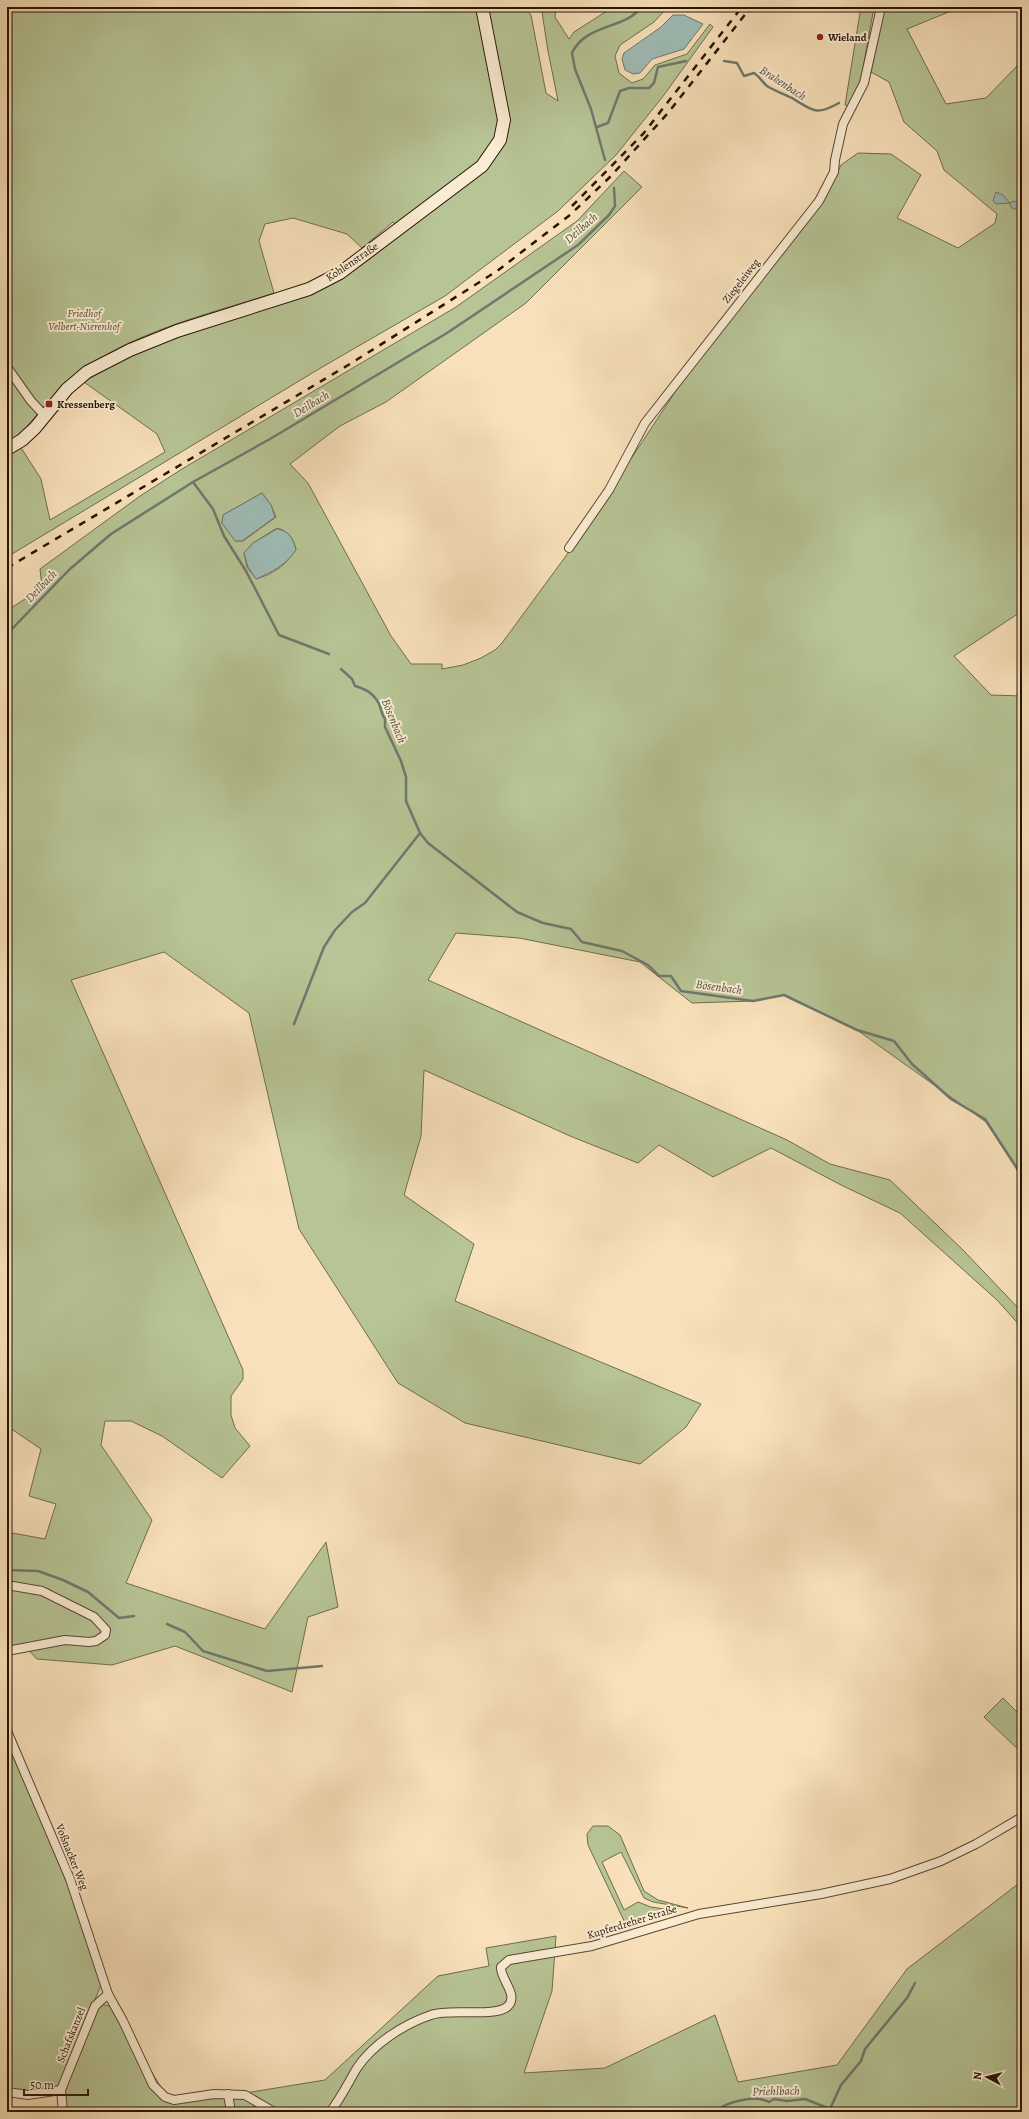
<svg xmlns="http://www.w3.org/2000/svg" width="1029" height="2119" font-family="Alegreya,serif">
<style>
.green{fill:#b7c495;stroke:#6f6c4c;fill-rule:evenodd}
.water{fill:#9fbcb7;stroke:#6f786f}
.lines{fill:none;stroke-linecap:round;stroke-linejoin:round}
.stream{stroke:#6f786f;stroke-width:2.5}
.street-casing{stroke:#5b4632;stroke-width:10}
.secondary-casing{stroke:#271304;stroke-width:14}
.street{stroke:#faecd2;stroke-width:8}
.secondary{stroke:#faecd2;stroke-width:12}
.rail{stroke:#271304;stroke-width:2.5;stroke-dasharray:7 7;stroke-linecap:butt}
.poi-dot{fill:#8f2418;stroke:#faecd2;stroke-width:1.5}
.labels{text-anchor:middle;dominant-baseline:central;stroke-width:4;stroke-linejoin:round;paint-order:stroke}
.poi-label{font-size:11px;font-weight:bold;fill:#271304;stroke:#faecd2;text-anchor:start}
.street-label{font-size:11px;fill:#271304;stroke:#faecd2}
.park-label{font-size:11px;font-style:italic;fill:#595137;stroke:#faecd2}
.water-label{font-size:12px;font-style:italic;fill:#514e43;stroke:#faecd2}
</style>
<rect width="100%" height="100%" fill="#f8e1ba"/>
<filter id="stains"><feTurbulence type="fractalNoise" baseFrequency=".005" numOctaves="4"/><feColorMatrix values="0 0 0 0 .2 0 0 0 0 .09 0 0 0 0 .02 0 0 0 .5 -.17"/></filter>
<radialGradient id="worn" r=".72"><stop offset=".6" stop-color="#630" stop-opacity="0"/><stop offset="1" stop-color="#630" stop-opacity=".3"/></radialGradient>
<g class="green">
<path d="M7,7H524L531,15L546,93L558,101L548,51L542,12L543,7H556L555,17L569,39L574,32L610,9L609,7H668L654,22L620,45L615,56L619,73L632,83L643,79L655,65L687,54L710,24L713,27L664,95L616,155L558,211L445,296L324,366L7,557V453L20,446L41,479L50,520L165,452L157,434L84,382C137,347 200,330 260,310C283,303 307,297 328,286C355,273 379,251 402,233L393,222L362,248L347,234L293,218L265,224L259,241L274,293C206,315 130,332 73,377C62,386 53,398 43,408L30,395L7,363Z"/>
<path d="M861,7H874L861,79L849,106L845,105Z"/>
<path d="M885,7H902L905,11L909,7H961L907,29L946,104L986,98L1017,66L1022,68V611L954,656L991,695L1022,696V1177L986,1122L857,1030L784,995L753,1001L692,1003L640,962L519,938L456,933L428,980L787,1140L830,1164L890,1180L963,1250L1022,1312V1328L997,1300L900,1213L843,1186L771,1148L713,1177L659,1145L638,1163L570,1136L424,1070L421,1136L404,1195L474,1244L455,1301L701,1404L686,1427L640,1464L465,1423L398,1383L299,1229L249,1013L164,952L71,980L243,1370V1379L231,1396V1415L235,1428L250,1446L222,1478L162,1436L131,1421H105L101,1445L152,1520L126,1583L265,1629L326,1542L338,1607L308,1617L292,1692L175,1646L112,1665L37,1659L23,1644L7,1650V1532L45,1539L56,1504L29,1496L41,1449L7,1426V617L11,608L42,588L40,569L140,496L182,469L456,307L577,221L624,171L642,187L526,303L386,402L340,426L290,464L308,483L391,636L411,664H442V669L463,665L481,658L495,650L502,643L574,545L693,365L830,187L841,165L858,153L891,154L921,175L897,218L958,248L995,223L997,214L944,170L937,151L904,122L889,82L871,72ZM262,493L271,505L276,517L243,541H236L222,523L223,515ZM277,528C289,531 293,538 296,549C287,565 273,574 256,579L247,567L244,553L253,543Z"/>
<path d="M7,371L35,407L37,415L19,435L7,443Z"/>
<path d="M1003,1698L1022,1717V1753L984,1717Z"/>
<path d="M7,1735L71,1885L101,1985L59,2086L7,2094Z"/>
<path d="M593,1826H608L620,1835L644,1891L658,1900L688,1908L653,1902L644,1898L621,1852L602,1862L624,1910L638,1902L651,1907L678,1911L627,1927L588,1845L587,1834Z"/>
<path d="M1022,1881V2112H233L231,2102L233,2095L325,2080L438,1976L489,1966L486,1948L556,1936L552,1991L524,2073L605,2068L715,2015L738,2082L837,2065L907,1969Z"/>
<path d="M98,2004L111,2006L159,2084L162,2096H227L230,2112H64L63,2089Z"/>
</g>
<g class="water">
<path d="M673,15H684L703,24L684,49L652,59L640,73L633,74L625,70L622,59L624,53L661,27Z"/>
<path d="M996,192L1003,195L1010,203L1014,201L1020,205V209L1018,210L1012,208L1009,203L996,204L993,201Z"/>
<path d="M262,493L271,505L275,517L242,541H235L222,523L223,515Z"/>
<path d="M277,529C289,531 293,538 296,550C286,565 272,572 256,579L248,567L244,553L253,543Z"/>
</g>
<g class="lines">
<g class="stream">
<path d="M724,61L737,63L744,76L754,73C760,77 763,83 767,86C775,91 784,94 792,98C813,111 816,116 839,103"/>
<path d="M597,127L608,123L620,91L629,88H649L654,83L658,67L686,61"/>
<path d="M605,160L591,109L575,69L572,53C586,23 627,29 641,7"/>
<path d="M193,482L213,509L224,536L246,571L279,635L329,654"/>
<path d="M7,634L70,569L111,534L193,482L270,439L447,333L578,245L609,215L615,206L614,188"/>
<path d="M341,669L352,679L355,686C365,689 372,692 378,702C381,707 381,714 385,719V727L401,761L406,777V801L420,833L428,843L517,912L543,923L571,929L582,942L622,951L648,965L659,976H671L681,991L753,1001L784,995L857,1030L894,1041L912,1064L951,1099L985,1119L1022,1176"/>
<path d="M294,1024L324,947L335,930L352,912L365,903L420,833"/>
<path d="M7,1570L38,1571L63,1580L88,1592L119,1618L134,1616"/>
<path d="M167,1624L185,1632L203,1651L267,1671L322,1666"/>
<path d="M830,2109L841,2085L861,2061L865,2049L907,1998L915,1983"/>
<path d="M716,2112C726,2101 756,2095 769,2102L774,2099L787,2101L805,2099L838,2112"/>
</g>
<defs>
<g id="street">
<path d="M7,367L31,401L45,416"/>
<path d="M569,548L609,490L645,423L819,201L834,172L835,160L843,124L864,83L881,7"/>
<path d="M7,1585L42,1591L94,1617L106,1630L105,1635L96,1641L89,1642L65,1640L7,1651"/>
<path d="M7,1731L70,1879L108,1994L123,2021L153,2085L165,2097L174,2100L214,2094L245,2095L274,2112"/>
<path d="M7,2092L28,2095L61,2090"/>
<path d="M228,2094L231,2112"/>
<path d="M63,2112L61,2090L95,2006L108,1994"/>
<path d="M330,2112C341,2098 348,2083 357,2068C373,2044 404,2024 431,2015C449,2008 497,2018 508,2006C519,1995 500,1979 501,1967L509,1960L592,1946L699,1914L821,1894L890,1879L941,1861L976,1844L1022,1817"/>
</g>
<path id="secondary" d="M7,449L22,440L35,428L67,389L87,372L130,350L177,331L309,289L340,273L482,166L500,140L504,120L482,7"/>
</defs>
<use href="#street" class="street-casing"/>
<use href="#secondary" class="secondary-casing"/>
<use href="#street" class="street"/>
<use href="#secondary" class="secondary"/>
<g class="rail">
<path d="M572,206L643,134L742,7"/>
<path d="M7,568L350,364L497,271L570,215L610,177L668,113L751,7"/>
</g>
</g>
<g class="poi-dot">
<circle cx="820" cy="37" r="4"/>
<rect x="45" y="400" width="8" height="8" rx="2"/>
</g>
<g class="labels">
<g class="poi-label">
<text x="828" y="37">Wieland</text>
<text x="57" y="404">Kressenberg</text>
</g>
<g class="street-label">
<text transform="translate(352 262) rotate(-34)">Kohlenstraße</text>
<text transform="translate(741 281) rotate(-52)">Ziegeleiweg</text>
<text transform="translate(72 1857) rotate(68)">Voßnacker Weg</text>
<text transform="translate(632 1922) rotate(-17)">Kupferdreher Straße</text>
<text transform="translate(71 2035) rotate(-68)">Schafskanzel</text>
</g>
<g class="park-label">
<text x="84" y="313">Friedhof<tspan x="84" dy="13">Velbert-Nierenhof</tspan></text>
</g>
<g class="water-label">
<text transform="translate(783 83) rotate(33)">Brakenbach</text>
<text transform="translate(581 228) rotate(-41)">Deilbach</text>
<text transform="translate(311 404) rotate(-31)">Deilbach</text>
<text transform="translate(41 586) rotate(-46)">Deilbach</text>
<text transform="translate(394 721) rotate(68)">Bösenbach</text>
<text transform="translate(719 987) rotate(8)">Bösenbach</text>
<text transform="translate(776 2091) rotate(-1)">Priehlbach</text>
</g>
</g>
<rect width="1029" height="2119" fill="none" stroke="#f8e1ba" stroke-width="24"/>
<rect x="8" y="8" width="1013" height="2103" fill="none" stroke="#271304" stroke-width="2"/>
<rect x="12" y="12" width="1005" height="2095" fill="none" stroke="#271304"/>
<g transform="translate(987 2077) rotate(277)" stroke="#faecd2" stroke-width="3" paint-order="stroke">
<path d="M0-3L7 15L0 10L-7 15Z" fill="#271304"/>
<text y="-6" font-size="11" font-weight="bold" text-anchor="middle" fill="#271304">N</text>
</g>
<path d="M24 2089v6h64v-6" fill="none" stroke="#271304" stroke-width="2"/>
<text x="30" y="2089" font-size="12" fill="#271304" stroke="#faecd2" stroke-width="3" paint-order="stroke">50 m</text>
<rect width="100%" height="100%" filter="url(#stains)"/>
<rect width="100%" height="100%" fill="url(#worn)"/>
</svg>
